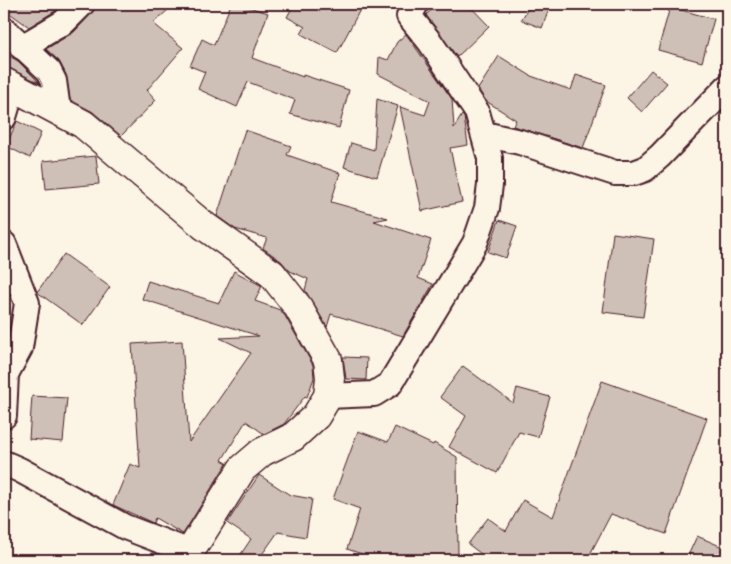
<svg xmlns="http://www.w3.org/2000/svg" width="731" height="564" font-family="'Comic Neue',sans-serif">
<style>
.building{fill:#cfc0b7;stroke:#4a1f2b}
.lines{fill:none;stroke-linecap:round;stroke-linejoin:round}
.street-casing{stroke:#4a1f2b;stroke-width:28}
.secondary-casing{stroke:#4a1f2b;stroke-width:31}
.street{stroke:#fcf5e5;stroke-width:24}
.secondary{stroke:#fcf5e5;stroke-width:28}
</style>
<rect width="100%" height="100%" fill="#fcf5e5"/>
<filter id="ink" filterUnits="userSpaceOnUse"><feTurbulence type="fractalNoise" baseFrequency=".02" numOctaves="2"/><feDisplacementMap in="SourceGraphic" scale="10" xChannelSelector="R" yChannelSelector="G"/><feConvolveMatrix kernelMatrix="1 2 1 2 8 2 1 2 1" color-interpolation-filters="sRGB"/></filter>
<g filter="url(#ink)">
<g class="building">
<path d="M4,4H63L55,11L29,27L4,9Z"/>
<path d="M95,4H175L153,23L183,48L147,90L156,100L121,136L93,112L70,100L66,75L59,61L46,49L74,32L92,13Z"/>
<path d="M231,4H239L268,13L252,58L303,77V75L349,90L339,128L290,114L295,100L248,82L237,107L198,89L205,72L190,66L202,39L214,45Z"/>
<path d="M294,4H363L337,53L301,34L305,27L287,17Z"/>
<path d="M438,4H468L489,26L457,57L426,15Z"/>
<path d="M531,4H551L542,28L521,20Z"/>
<path d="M670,7L714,19L702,62L658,50Z"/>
<path d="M406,34L452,99L454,128L462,115L464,117L468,145L450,148L462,202L422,211L400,107L425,115L430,101L378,74L379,57L388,60L397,42Z"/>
<path d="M4,53L18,61L40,83L4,66Z"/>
<path d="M499,56L531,76L571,90L576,75L606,85L583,148L513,126L516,120L486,101L478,89Z"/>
<path d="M651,70L667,83L642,112L627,98Z"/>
<path d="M377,99L398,106L377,177L344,167L351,143L374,150Z"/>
<path d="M17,121L41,133L30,158L6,146Z"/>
<path d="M245,130L291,146L287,155L340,173L331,202L388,218L374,221L431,240L418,278L433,284L403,336L331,314L327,327L305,290L308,279L290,271L281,261L263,248L267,238L235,229L217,216Z"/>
<path d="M96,156L99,184L46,189L43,161Z"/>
<path d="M499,220L517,226L506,258L488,252Z"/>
<path d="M613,233L654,239L643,317L603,312Z"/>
<path d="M64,254L110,287L83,325L37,292Z"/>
<path d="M234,271L262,286L255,301L280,310L285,316L313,365L314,378L307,397L305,396L284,424L264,434L246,421L222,460L227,463L183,534L155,518L153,523L113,505L130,464L140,468L132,344L182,341L189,442L251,353L220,338L259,336L142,299L148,281L219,303Z"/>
<path d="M343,357L367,358L366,380L346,379Z"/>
<path d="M463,366L513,403L517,388L550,397L538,437L519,432L497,473L449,447L466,416L440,397Z"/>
<path d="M602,381L707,418L666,534L611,514L587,560H489L468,544L488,518L506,531L523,500L553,517Z"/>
<path d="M32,396L67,398L63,442L29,439Z"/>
<path d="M395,427L433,445L434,443L457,457L458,560H380L347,549L360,509L333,499L358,431L388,442Z"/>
<path d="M259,475L290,495L312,499L306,537L278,532L258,560H237L251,539L227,523Z"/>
<path d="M697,536L727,549V560H686Z"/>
</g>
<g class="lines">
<defs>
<g id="street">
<path d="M4,29L49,71L54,81L58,110"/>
<path d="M22,47L64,22L82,4"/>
<path d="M4,117L13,87"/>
<path d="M484,134L520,142L615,173H634L645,169L660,156L727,87"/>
<path d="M4,244L27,303L20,348L6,374L4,416"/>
<path d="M328,396L374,394L390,384L475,243L487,208L490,185V158L477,112L430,42L409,16L416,4"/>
<path d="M4,463L20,470L125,527L190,552"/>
</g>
<path id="secondary" d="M4,82L83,124L203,225L272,274L298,307L328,360L330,378L328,396L316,416L293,437L262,452L242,469L185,560"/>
</defs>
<use href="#street" class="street-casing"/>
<use href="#secondary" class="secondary-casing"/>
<use href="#street" class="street"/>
<use href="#secondary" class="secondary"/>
</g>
</g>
<rect width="731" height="564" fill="none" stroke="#fcf5e5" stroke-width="20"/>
<rect x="10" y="10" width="711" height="544" fill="none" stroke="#4a1f2b" stroke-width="2" filter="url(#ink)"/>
</svg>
